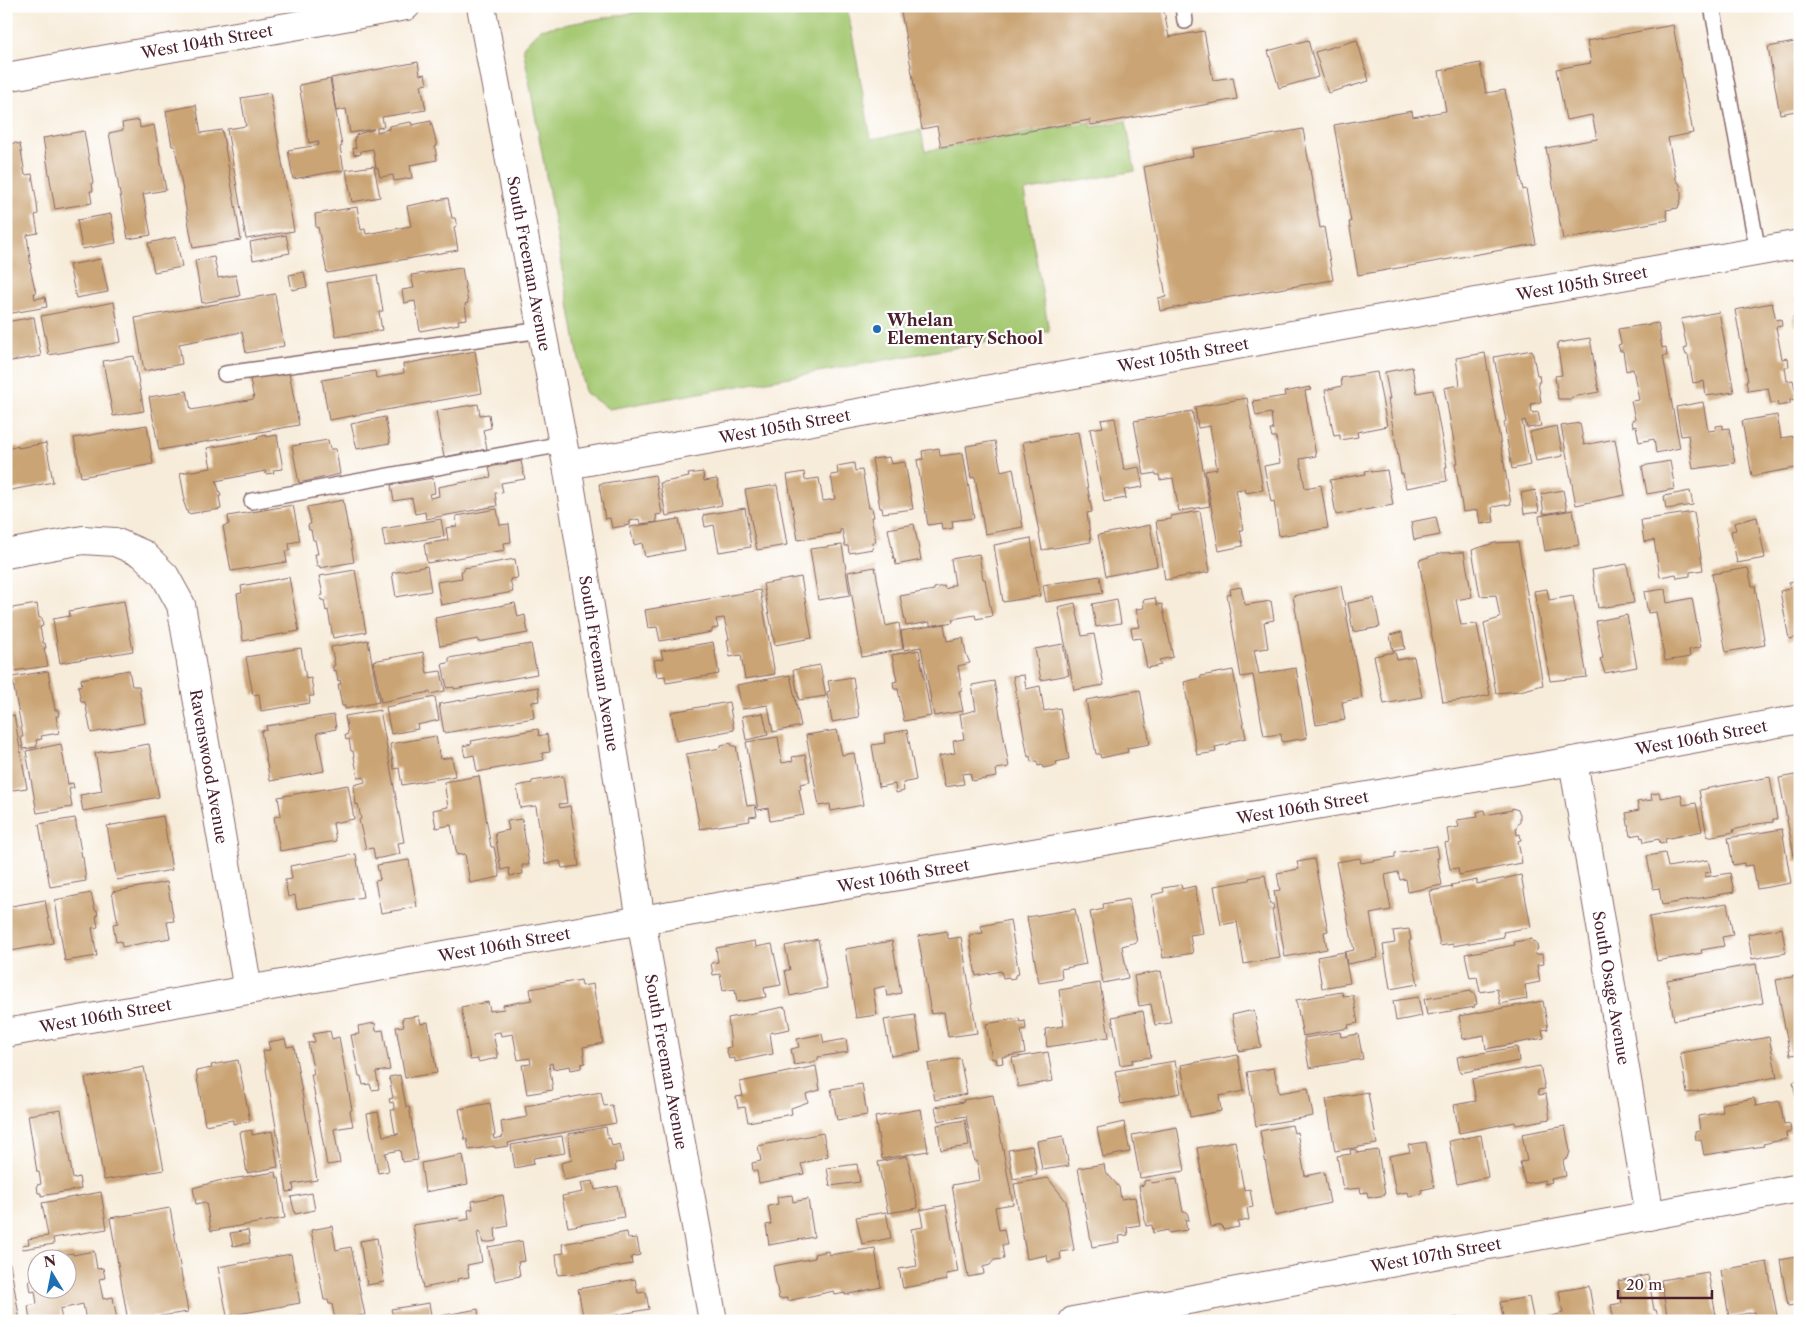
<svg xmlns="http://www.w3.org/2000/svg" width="1806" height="1327" font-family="'Libre Caslon Text',serif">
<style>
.green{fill:#a5c972;stroke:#78744e}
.building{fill:#caa475}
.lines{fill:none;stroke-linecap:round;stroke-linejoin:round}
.lane-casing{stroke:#876768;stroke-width:18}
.street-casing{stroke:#876768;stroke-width:30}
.secondary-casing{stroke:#876768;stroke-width:30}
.lane{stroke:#fff;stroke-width:15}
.street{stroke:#fff;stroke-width:28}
.secondary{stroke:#fff;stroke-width:28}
.poi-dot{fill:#1f6fb2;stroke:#fff;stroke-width:2}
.labels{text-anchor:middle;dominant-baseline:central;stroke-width:4.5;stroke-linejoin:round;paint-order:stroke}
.street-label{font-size:16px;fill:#4a1f2b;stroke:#fff}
.poi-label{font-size:16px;font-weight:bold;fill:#4a1f2b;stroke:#fff;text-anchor:start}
</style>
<rect width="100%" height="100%" fill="#fff"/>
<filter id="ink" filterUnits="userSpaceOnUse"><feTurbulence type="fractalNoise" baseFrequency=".02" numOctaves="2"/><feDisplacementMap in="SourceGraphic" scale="10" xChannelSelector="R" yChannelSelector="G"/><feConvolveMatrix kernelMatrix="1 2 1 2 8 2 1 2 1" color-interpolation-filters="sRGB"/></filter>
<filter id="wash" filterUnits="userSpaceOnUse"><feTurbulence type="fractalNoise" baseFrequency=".0096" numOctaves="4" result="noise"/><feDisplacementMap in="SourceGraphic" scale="20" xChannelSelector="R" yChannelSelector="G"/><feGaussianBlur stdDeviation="1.12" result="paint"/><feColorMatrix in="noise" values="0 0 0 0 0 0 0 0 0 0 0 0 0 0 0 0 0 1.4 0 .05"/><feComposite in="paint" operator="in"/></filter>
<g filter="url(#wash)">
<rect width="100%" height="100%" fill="#f7ecda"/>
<path class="green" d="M672,6H847L871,139L921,130L925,151L1090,122L1091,127L1126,121L1135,171L1024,191L1049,331L609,409L585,393L523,47L540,29Z"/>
<g id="blocks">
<g class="building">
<path d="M900,6H1163L1169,37L1204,31L1213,80L1233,77L1237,99L1091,125L1090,120L941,147L937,126L922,129Z"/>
<path d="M1673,25L1693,133L1668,138L1676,179L1680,185L1681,192V199L1678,208L1666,210L1668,220L1563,239L1546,148L1597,139L1592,115L1566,120L1556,69L1591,63L1587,41Z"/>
<path d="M1308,40L1318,77L1279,88L1268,51Z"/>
<path d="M1357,40L1369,81L1328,93L1315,52Z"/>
<path d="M1800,41V110L1780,114L1768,47Z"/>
<path d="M418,62L420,75L425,74L427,84L421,85L426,110L382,117L384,127L377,128V132L389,129V126L411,122L412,125L431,121L437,146L435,147L437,160L410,165L412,178L394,181L393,175L380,177L378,168H376L373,149L361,151V154L354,155L353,148H356L354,138L356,137V135L374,129L350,133L346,109L336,111L331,78Z"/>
<path d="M1480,63L1486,93L1505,90L1523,190L1526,189L1536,244L1358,275L1349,222H1351L1334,125L1412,111L1413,117L1446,111L1439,71Z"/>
<path d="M330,79L342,146L340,147L344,170L293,179L288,150L319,145L318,141L309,143L299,85Z"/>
<path d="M270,93L294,231L246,239L227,129L246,126L241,98Z"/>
<path d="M196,105L201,133L222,130L241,240L193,248L175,146H172L166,111Z"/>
<path d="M139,120L140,128L154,125L166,190L143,194L151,235L128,239L109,133L123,130L122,123Z"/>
<path d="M1303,129L1320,228L1324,227L1333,280L1188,304V305L1160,311L1158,298L1166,297L1144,167L1193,156L1192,149Z"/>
<path d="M84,131L93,183H92L93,191H90L92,203L55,209L43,138Z"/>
<path d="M17,143V144H20L25,175L32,174L37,204L38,214L35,215L38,233L27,235L31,268H30L36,293H34L35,299L45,297L47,307L7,314L6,144Z"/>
<path d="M374,166L380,197L352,202L346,170Z"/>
<path d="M448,198L452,218H455L457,226L454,227L458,250L327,273L318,227L316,228L315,214L357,207L361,230L365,229L366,234L411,226L407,206Z"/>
<path d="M111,214L116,243L82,249L77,220Z"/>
<path d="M286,235L290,253L253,260L250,242Z"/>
<path d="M176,237L182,267L154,272L148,243Z"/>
<path d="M214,257L218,278L236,275L240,296L202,303L195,260Z"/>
<path d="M101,259L108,292L76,298L69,265Z"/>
<path d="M462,268L468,303L465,304L467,319L458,320L459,324L420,331L415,301L404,303L402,290L414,288L411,275Z"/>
<path d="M304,272L307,287L292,290L289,275Z"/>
<path d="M377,275L383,311L379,312L382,330L336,337L327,283Z"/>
<path d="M275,294L284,346L246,353L242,332L179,344L182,364L144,371L135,318Z"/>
<path d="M1796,299H1800V325L1794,326L1793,317L1799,316Z"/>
<path d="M114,302L121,342L49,355L41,316Z"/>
<path d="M1772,303L1776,320L1781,319L1782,326L1776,327L1782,359L1788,358L1789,367H1785L1787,381L1793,380L1797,399L1790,400V404L1778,406L1777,402L1771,404L1768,388L1748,391L1746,381H1748L1735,310Z"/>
<path d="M1719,312L1734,392L1706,396L1704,381L1693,383L1688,355H1686L1684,349L1687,348L1681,319Z"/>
<path d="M34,317L41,356L6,362V322Z"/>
<path d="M1658,323L1662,348L1666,347L1667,356H1663L1680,448L1656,453L1654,439L1639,442L1636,426L1633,427L1632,420L1635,419L1631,401L1639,400L1633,369L1626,371L1623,351H1620L1618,345L1621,344L1618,329Z"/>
<path d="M1590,338L1599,392L1572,397V399H1558L1555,376L1562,375L1557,343Z"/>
<path d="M1532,350L1537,375H1539L1540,382H1538L1541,402L1531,404L1532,413L1538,412L1541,426L1527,428L1525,420L1522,421L1530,465L1512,469L1504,422L1506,421L1494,357Z"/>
<path d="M475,351L482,393L329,420L322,380L375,371L376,378L404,373L403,364Z"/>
<path d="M1485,353L1511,504L1492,507L1494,522L1480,524L1478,510L1463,512L1455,463H1458L1444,388L1460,385L1456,358Z"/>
<path d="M134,356L144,411L113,416L103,361Z"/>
<path d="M1412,367L1417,393L1433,390L1447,467H1445L1447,481L1406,488L1403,474H1401L1388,399H1390L1385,372Z"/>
<path d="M289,372L299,425L159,450L149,397L187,391L191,410L254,399L250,379Z"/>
<path d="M1377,372L1387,426L1357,432L1358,437L1340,440V435L1334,436L1325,390L1342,386L1341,378Z"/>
<path d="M1310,387L1311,390L1305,391L1316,456L1300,459L1305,488L1321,485L1328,528L1279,536L1274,501L1271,502L1264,466L1280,463L1276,437H1272L1270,430H1273L1271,413L1256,416L1253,401L1285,396L1284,392Z"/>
<path d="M1247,398L1263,490L1245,493L1244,489L1236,490L1243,530H1240L1243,546L1219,551L1205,471L1217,469L1210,426L1198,428L1195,407Z"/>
<path d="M1703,402L1708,431L1716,430V426L1723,425V429L1729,428L1735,463L1693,469L1688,435L1681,436L1676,407Z"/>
<path d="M478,404L480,415L489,414L491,428L483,430L487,449L471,452L472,455L464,456V453L444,457L436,411Z"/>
<path d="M1192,411L1210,506L1179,511L1173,478L1160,480L1159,475H1156V473L1144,475L1134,421Z"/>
<path d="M1777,415L1781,438L1800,435V467L1752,476L1742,421Z"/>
<path d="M385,417L390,443L357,449L351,424Z"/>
<path d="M1115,418L1124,470L1139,467L1143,487L1124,490L1126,498L1104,502L1090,429L1103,427L1101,420Z"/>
<path d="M1580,423L1584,445L1615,439L1625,495L1576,505L1561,426Z"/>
<path d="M147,425L153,464L81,477L74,438Z"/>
<path d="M1557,426L1563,456L1536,461L1530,432Z"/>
<path d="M1078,432L1092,512L1087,513L1091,542L1042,550L1023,442Z"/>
<path d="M266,435V437L277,435L283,469L273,470L274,473L266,474L265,471L216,481L221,496H219L221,509L188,514L183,500H185L180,473L211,468L207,448L258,439L257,437Z"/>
<path d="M328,440L330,449H336L340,474L299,483L292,446Z"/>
<path d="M995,441L1001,471L1013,468L1023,527L985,534L975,477L971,478L966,446Z"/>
<path d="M46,443L53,482L6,491V445L8,449L18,446V448Z"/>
<path d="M939,448L940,456L963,453L974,518L952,521L953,528L942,530L941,523L928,525L917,460L923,459L922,451Z"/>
<path d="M889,457L891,464L905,462L913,509L883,513L882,508H880L872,459Z"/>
<path d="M521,461L525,479L501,483L503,492L495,493L497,506L426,519L425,512L415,514L412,498L394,501L391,485L433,478L435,493L429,494L430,498L439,496L438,487L491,477L489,467Z"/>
<path d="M1670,461L1675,489L1647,494L1642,466Z"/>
<path d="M854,463L855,471L862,470L869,508H872L874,517H871L876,542L872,543L873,549L849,553L848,546H845L842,529L840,530V533L798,540L787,475L804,472L805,480L819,478L823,501L835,499L831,475L838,474L837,466Z"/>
<path d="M1371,470V472L1387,470L1393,505L1336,515L1330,480L1366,474L1365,471Z"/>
<path d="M703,472L704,481L717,479L722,505L666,516L660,483L689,477L688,474Z"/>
<path d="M655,475L662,514L656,515L657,522L640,524L639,519L630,521V525L612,528L610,518L605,519L599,484Z"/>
<path d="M777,485L787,545L757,550L745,490Z"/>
<path d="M1535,490L1539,512L1524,514L1521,493Z"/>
<path d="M1563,490L1567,510L1544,514L1541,494Z"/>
<path d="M1690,491L1693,505L1666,509L1664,496Z"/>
<path d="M343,500L354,562L320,568V566H317L315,554H318L315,540H313L311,530H309L308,525L311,524L307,507Z"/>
<path d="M293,505L300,541L289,543L290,550L285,551L287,562L231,571L223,526L229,524L228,516Z"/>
<path d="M745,508L751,547L719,552L714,525L705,527L703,515Z"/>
<path d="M497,509L500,525L509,524L511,542L504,543L505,550L427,563L424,544L448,540L446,528L457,526L456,516Z"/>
<path d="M1573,510L1579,545L1545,551L1539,516Z"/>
<path d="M1200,511L1210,572L1165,580L1156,521L1171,519V516Z"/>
<path d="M1694,512L1703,570L1690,572V576L1677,578L1676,574L1660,577L1654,540L1644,542L1641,520Z"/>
<path d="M1436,517L1440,535L1414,540L1411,522Z"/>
<path d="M1757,517L1765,558L1737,563L1731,531L1736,530L1734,523Z"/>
<path d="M441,519L444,536L385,546L382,529Z"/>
<path d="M679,519L685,550L645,557L642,543L634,545L630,527Z"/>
<path d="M914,524L921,560L896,565L895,559H894L888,529Z"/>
<path d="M1150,525L1157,566L1106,576L1098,535Z"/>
<path d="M1031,538L1040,596L1003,602L994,545Z"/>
<path d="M1518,542L1543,685L1520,691L1496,693L1484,623L1500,618L1496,595L1480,596L1472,550L1494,543Z"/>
<path d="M842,545L850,595L818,600L810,549Z"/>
<path d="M1464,552L1472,597L1456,600L1461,625L1477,624L1490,695L1467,700L1443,702L1419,560L1441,553Z"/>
<path d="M979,554L983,579H985L992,616L976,619L975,615L952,619L953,622L930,626V622L906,626L900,596L934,590V588L944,586L945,589L951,587L950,585H955L951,559Z"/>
<path d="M515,559L518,578L510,579L513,592L441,605L437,582L462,578L461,571H464V568Z"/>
<path d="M1627,564L1634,603L1598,608L1592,570Z"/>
<path d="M427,566L431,591L396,597L392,573Z"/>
<path d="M875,567L886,626L899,623L903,649L862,657L848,572Z"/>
<path d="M1748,568L1752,586H1755L1765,645L1726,652L1712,574Z"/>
<path d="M355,570L366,632L333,638L328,610L326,611L324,600H321L320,596L323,595L319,576Z"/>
<path d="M1100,576L1103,593L1046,602L1043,585Z"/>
<path d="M289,577L299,631L243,641L237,594L242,593L241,586Z"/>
<path d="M801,577L812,638L775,645L763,584Z"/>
<path d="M1800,580V637L1789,639L1780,591L1790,589L1789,582Z"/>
<path d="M1341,586L1362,698L1342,702L1345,720L1316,725L1293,596Z"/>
<path d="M1241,587L1245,605L1271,601L1274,620L1264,622L1268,648L1254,650L1259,674L1296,668L1307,738L1282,742L1281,734L1264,736L1253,675L1241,677L1227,595L1231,594L1230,589Z"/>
<path d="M1547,589L1549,600L1573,596L1587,677L1550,681L1534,591Z"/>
<path d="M1665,589L1667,603L1692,598L1701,647L1689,650L1690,657L1665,661L1656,612L1648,613L1644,592Z"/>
<path d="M760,590L775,674L745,679L741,655L730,657L727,640L729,639L724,618L716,619L718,628L712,629V632L660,641L657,627L648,628L645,610Z"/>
<path d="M1155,598L1157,605L1162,604L1173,657L1159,660L1161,665L1147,668L1141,638L1133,639L1131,628L1140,627L1136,609L1144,608L1143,600Z"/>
<path d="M1374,598L1380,627L1353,632L1348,603Z"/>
<path d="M1117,599L1121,623L1096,627L1092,604Z"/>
<path d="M124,601L133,651L60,663L53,619L70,616L69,611Z"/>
<path d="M515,603L518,617L525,615L528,633L478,642V639L440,646L435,618Z"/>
<path d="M1075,603L1082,636L1094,634L1104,685L1074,690L1058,607Z"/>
<path d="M37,604L39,618H42L43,626L40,627L43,643H45L46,648H44L48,666L13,671L6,634V609Z"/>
<path d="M1627,615L1637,667L1605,673L1600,659L1603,658L1596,621Z"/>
<path d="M944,624L947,641L963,638L966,654L970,663L958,666L962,691H959L963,711L934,716L921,647L904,650L901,631Z"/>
<path d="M1402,632L1405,649L1393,651L1390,635Z"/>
<path d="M368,640L379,702L345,709V706H342L338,684H341L340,680L338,681L336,670L333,671V666L335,665L331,647Z"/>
<path d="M713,642L719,674L666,683L665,676L657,677L654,660L663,659L661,651Z"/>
<path d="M531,644L537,674L454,689V687L447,688L442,664L449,663V658Z"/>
<path d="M1063,644L1069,675L1041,680L1035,649Z"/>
<path d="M301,648L306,679L311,678L314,696H309L310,703L261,711L259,694L253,695L246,657Z"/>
<path d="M919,650L931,716L904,721L898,689H894L893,682L897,681L892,655Z"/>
<path d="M423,652L427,673L441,671L445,691L430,694V692L381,702L373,661Z"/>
<path d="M1395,652L1397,660L1414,657L1422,697L1384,704L1374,656Z"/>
<path d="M820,665L826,696L799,700L793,670Z"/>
<path d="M129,670L132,686H139L145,723L91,733L85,702H81L78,686L82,685L81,679Z"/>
<path d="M1233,670L1246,738L1233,741L1229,744L1215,747L1216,752L1197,755L1184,682L1201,678V676Z"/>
<path d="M48,671L55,710H58L59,716H56L59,733L41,736L42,739L36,740L37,747L23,749L21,737H23L12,677Z"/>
<path d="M790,675L801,726L773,732L768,705L742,709L737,685Z"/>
<path d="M1024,675L1026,689L1040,686L1044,711L1060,708L1069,759L1056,762L1057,765L1043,768L1042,765L1038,766L1037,761L1031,762L1030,756L1028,757L1013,676Z"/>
<path d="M853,677L859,717L832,722L827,692L830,691L828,681Z"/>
<path d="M994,681L1009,767L996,769L997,777L972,781L970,773L962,774L964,784L945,787L939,756L955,753L953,741L964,739L960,714L976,710L972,685Z"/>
<path d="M538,687L540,701L532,702L534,718L444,733L439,704Z"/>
<path d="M1140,690L1150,744L1127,748L1128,752L1101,758L1100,754H1096L1086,700Z"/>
<path d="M435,697L439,720L417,725L418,729L391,734L386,707Z"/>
<path d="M729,702L734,730L676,741L671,712Z"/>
<path d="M380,710L404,842L398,843L400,854L375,859L373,848L366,849L359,820L361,819L358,804L356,805L354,785L365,782L364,777L358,778L353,751H351L349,739L346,740L345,735L348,734L345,716Z"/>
<path d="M763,713L768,735L746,740L742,716Z"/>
<path d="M14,715L27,788L6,791V717Z"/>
<path d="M334,715L336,729L317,733L324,771L270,781L261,731L267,730L266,726Z"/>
<path d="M538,729L539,736L547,734L550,752L542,753L544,760L477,772L474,755L465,757L463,746L472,744L471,741Z"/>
<path d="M837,730L842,755L854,753L863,805L831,811L830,804L819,806L806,735Z"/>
<path d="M907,730L916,780L903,783L904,791L896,793L895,784L879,787L872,745L885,743L884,734Z"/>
<path d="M436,736L440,759L452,757L455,776L402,785L399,768L394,769L390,744Z"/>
<path d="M778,737L782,763L793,761L792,757L805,755L810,782L800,784L801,789H799L804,815L770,821L768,808L758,810L746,742Z"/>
<path d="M731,743L732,746H736L747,806L755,805L757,816L749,817L750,821L700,829L686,754L721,748V745Z"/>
<path d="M61,744L68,784L73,783L74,788L69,789L72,807L37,813L26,751Z"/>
<path d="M149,744L159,797L83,811L80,795L102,791L95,753Z"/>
<path d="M1800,774V860L1795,861L1779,778Z"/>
<path d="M479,776L491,847H494L500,877L470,883L465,854L457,855L451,825L436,828L433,810L448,807L444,782Z"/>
<path d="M563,776L567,803L559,804L560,808L570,806L579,866L562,868L560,861L545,864L536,806L520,808L517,786L532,783V781Z"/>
<path d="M1770,777L1777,819H1773V822L1749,825V826L1733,830L1734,832L1707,837L1699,790Z"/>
<path d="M348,785L354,819L333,823L336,841L280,851L274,817L281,815L278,797Z"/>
<path d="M1659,793L1661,798L1681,794L1683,805L1696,803L1702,831L1665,839L1666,843L1660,844L1659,839L1644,842L1643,837L1641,838L1640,834L1630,836L1626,813L1639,810L1637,802L1652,800L1651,794Z"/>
<path d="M1512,808L1518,810L1520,814V822L1516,827L1517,835L1520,834L1521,840L1518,841L1522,863L1459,875L1458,868L1450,869L1445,843L1449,842L1447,829L1459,827L1457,820L1478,817L1477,812L1484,810L1485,815L1512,810Z"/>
<path d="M163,816L172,870L117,880L107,826Z"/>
<path d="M75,818L82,857H83L86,881L50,887L39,824Z"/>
<path d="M522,819L529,865H522L523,874L510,876L509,868L501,870L495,833L509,830L507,821Z"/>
<path d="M1782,829L1791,883L1757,889L1753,865L1744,866V863L1733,865L1728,838Z"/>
<path d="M1437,846L1439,858H1437L1442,885L1408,892L1406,879L1400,880L1398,872L1385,875L1391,910L1370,914L1378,958L1347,964L1345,952L1354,950L1336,862L1360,858L1361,863L1395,857V853Z"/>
<path d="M1665,853L1668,867L1708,860L1711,872L1705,873V877L1730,873L1734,892L1662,905L1659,888L1653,889L1647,856Z"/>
<path d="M356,854L363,897L297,909L295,895L288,897L285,880L292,879L290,866Z"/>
<path d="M1314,859L1328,931L1324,932L1327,949L1285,957L1274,891L1280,890L1277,873L1299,869L1297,862Z"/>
<path d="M409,860L417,907L381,913L375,881L380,880L377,865Z"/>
<path d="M1265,875L1270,904H1273L1274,909H1272L1280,958L1244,964L1237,922L1221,925L1214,886L1249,880V878Z"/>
<path d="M1521,875L1531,927L1503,932L1504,937L1453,946V944L1440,946L1430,891L1452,887L1451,885L1477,880V884Z"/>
<path d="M167,882L174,921L167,922L170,938L122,947L121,941L116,942L113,924L118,923L112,892Z"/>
<path d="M1181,885L1182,889L1195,886L1203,933L1190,935L1193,953L1163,958L1152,895L1164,892L1163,888Z"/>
<path d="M91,893L95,910H97L98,916H96L98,927L92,928L97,956L65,961L55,900Z"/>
<path d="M1129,899L1137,942L1122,946L1128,978L1103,983L1090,912L1104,909L1103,904Z"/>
<path d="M45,900L53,943L6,952V907Z"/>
<path d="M1727,903L1733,935L1722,937L1724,946L1701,950L1702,953L1657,961L1649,917Z"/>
<path d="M1075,909L1086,964L1061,969L1062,979L1039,983L1027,917Z"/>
<path d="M1010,920L1019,974L1015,975V978L1009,979V977L1003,978L1001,971L976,976L969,935L983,933L981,926Z"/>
<path d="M1782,928L1786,953L1752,959L1748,934Z"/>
<path d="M1409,929L1411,940L1409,941L1418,984L1390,989L1383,945L1395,943L1393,931Z"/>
<path d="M947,931L948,939L961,937L977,1033L948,1037L944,1012L931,1014L918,936Z"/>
<path d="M818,939L827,988L790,996L785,970H790L785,946Z"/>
<path d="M1532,939V941L1536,942L1538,949L1535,952V955L1542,954L1544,964L1537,965L1540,982L1525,985L1527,999L1500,1004L1497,989L1480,992L1477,977L1470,978L1465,954L1515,945L1514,942Z"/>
<path d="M755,941L756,947L772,944L781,985L764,988L766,997L737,1002L735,989L723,991L720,974L713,975L711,963L718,962L716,948Z"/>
<path d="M892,941L901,993L887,996L885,986L873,989L877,1015L856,1018L845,949Z"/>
<path d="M1344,952L1350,983L1322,988L1317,957Z"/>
<path d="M1756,964L1763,1003L1674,1020L1667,980Z"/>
<path d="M1796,970H1800V1054L1790,1055L1776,980L1797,976Z"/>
<path d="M1161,971L1171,1023L1155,1025L1151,1004L1139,1006L1134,976Z"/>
<path d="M581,980L582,986L593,984L603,1043L583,1047L585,1063L581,1064V1068L571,1070L570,1066L553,1069L552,1063L549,1064L553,1090L527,1094L522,1065L531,1064L530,1058L518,1060L513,1034L501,1036L500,1032L493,1033L498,1058L478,1062V1059L470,1060L461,1007L488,1002L490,1011L504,1009L503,1005L532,1000L530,989Z"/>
<path d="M1100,983L1109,1037L1047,1047L1045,1029L1064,1026L1059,990Z"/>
<path d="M1471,991L1472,993H1475L1477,1004L1474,1005L1475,1007L1427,1015L1424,999Z"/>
<path d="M1342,992L1343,996L1353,995L1358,1023L1348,1025L1349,1028L1303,1036L1296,1000Z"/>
<path d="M1418,997L1422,1016L1396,1021L1393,1001Z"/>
<path d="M1543,1001L1548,1029L1542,1030L1544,1038L1486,1049L1484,1035L1463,1039L1459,1016Z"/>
<path d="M784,1007L786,1009L790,1029L770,1033L773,1054L735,1062V1058L729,1059L726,1048L731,1047L728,1018Z"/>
<path d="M1254,1010L1261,1047L1239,1051L1232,1015Z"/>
<path d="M1143,1011L1151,1057L1132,1060L1133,1063L1120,1065L1112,1017Z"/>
<path d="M915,1015L921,1051L891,1056L884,1020Z"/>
<path d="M419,1016L421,1024L428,1022L437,1073L405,1078L396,1027L404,1026L402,1018Z"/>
<path d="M1019,1018L1020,1022L1025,1021L1026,1029L1021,1030L1025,1053L1002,1057L1003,1063L997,1064L996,1059H992L986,1024Z"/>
<path d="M375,1023L376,1031L383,1030L390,1070L376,1072L379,1089L372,1090L370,1084L363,1085L361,1076H359L351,1035L359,1034L358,1026Z"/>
<path d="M330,1031L332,1039L339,1037L352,1110L350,1111L353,1126L334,1129L340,1163L327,1165L311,1074H314L308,1043L315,1042L313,1034Z"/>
<path d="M1340,1032L1341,1037L1358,1034L1363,1059L1309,1068L1304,1038Z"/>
<path d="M822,1034L824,1043L846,1039L848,1052L818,1057V1061L794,1065L791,1049L799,1047L797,1039Z"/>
<path d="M1769,1037L1777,1077L1687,1093L1680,1053Z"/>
<path d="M285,1039L287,1047L294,1046L317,1180L293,1184L294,1191L287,1192L263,1051L270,1050L268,1042Z"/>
<path d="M1517,1047L1519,1061L1460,1073L1457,1057Z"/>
<path d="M1048,1052L1053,1081L1018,1087L1012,1058Z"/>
<path d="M1238,1055L1244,1091L1219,1096L1221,1111L1190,1117L1181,1065Z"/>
<path d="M960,1058L967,1094L935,1100L928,1064Z"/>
<path d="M238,1060L250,1121L233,1124V1120L205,1125L196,1071L212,1068L211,1065Z"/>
<path d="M1175,1061L1181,1093L1121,1104L1115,1071Z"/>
<path d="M816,1066L820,1090L806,1094L808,1102L791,1108L792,1114L748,1122L745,1107L738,1108L736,1097L743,1096L740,1082Z"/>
<path d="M1540,1066L1545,1089L1538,1090L1539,1095L1546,1094L1550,1119L1516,1125L1515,1122L1459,1133L1454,1105L1476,1101L1472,1079Z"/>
<path d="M144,1067L164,1170L104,1180L85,1078Z"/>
<path d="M1274,1068L1279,1093L1308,1088L1313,1116L1256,1126L1247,1072Z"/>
<path d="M400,1075L406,1107H409L418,1160L402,1162L400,1150L385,1153L389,1171L378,1173L367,1114L378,1112L383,1136L399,1134L395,1133L391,1110H395L393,1102L390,1103L389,1099L393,1098L389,1077Z"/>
<path d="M1800,1081V1108L1798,1109L1793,1082Z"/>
<path d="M862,1084L867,1115L837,1120L831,1089Z"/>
<path d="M601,1092L604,1106L612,1105L616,1123L521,1140L508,1143L509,1146L495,1148L494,1146L469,1150L467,1139L465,1140L459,1109L490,1103L495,1135H493L494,1139L503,1137L501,1122L527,1117L525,1106Z"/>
<path d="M1368,1092L1377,1144L1335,1151L1326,1099Z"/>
<path d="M993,1095L1013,1204L995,1207L999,1230L1004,1229L1007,1245H1002L1004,1259L994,1260L990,1265L983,1267L984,1274L968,1277L952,1185L980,1180L977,1161H974L966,1116L938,1121L935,1107L964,1102L963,1100Z"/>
<path d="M1754,1098L1756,1106L1780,1101L1784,1125L1790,1124L1791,1132L1786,1133L1787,1139L1763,1144L1764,1146L1704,1155L1701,1139L1696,1140L1695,1132L1700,1131L1698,1116L1723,1112L1721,1104Z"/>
<path d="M921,1109L928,1151L882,1159L875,1117Z"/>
<path d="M61,1110L73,1179L79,1177L81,1189L41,1196V1193H38L37,1185L41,1184L39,1172H37L28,1115Z"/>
<path d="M965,1120L969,1146L941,1150L937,1125Z"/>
<path d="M1124,1122L1130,1152L1103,1157L1097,1128Z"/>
<path d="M1292,1125L1294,1133L1297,1132L1305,1176L1324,1172L1330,1203L1275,1216L1260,1131Z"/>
<path d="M1565,1126L1570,1151L1568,1158L1563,1161L1566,1176L1551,1179L1552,1182L1545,1184V1180L1525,1184L1520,1162L1527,1161L1522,1134Z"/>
<path d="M606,1127L608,1139L610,1138L612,1146L620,1144L623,1162L615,1163L616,1170L564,1180L561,1163L572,1160L568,1134Z"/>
<path d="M1177,1127L1185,1171L1140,1178L1132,1135Z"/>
<path d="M252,1130V1135L272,1131L278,1167L247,1173L240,1132Z"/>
<path d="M823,1133L828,1156L801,1164L804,1174L759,1183L757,1171H753L752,1163L761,1161L758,1146Z"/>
<path d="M1481,1135L1488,1177L1457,1184L1449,1141Z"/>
<path d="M562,1136L565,1153L533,1158L534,1164L515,1168L511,1145Z"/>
<path d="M1063,1136L1069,1166L1042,1170L1037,1141Z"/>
<path d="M1235,1141L1244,1190L1250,1189L1253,1207L1247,1208L1249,1220L1238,1222L1239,1227L1223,1230L1222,1225L1211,1227L1197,1148Z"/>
<path d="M1426,1142L1434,1187L1421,1190L1422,1194L1409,1196L1408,1192L1396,1194L1389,1156L1410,1152L1408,1145Z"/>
<path d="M1032,1146L1037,1175L1013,1179L1008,1150Z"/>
<path d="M1356,1149L1357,1153L1378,1150L1385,1195L1368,1198L1367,1192L1361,1193L1360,1188L1343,1190L1337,1156L1351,1154L1350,1150Z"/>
<path d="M463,1155L468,1184L425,1192L421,1163Z"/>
<path d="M907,1156L918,1208L888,1213L878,1162Z"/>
<path d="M857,1164L860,1182L830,1186L827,1168Z"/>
<path d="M1104,1164L1105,1171L1119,1187L1121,1199L1135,1197L1140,1225L1127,1227L1128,1235L1119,1236L1120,1242L1092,1247L1078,1168Z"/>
<path d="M276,1172L277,1178H279L285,1218L211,1231L206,1203L205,1202L196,1204L193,1188L218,1181Z"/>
<path d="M1048,1178L1066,1201L1074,1250L1060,1252L1061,1259L1048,1262L1047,1255L1027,1259L1014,1184Z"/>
<path d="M1177,1179L1183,1212H1187L1189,1220H1185L1187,1230L1169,1233L1168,1230L1153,1233L1152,1225L1146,1226L1139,1186L1144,1185V1181L1150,1180L1151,1183Z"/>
<path d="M593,1181L595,1190L618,1186L624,1217L568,1227L562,1196L583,1192L581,1183Z"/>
<path d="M101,1192L107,1229L53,1238L54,1244L23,1249L22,1245L29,1244L28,1239L48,1236L42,1203Z"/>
<path d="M312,1193L315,1210L295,1214L291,1197Z"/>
<path d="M503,1195L508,1226L495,1229L496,1241L483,1243L480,1231L477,1232L482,1262L467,1265L469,1277L457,1279L458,1281L423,1288L413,1225L459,1218L460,1221L469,1219L468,1210L473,1209L472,1201Z"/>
<path d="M792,1195L793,1202L808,1199L814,1237L769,1245L766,1225L771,1224L768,1206L778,1204L777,1197Z"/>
<path d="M946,1205L958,1272L946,1274L947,1280L903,1288L899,1269L917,1266L911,1229L923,1227L920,1210Z"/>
<path d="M170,1208L188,1312L128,1321L110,1218Z"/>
<path d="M886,1212L891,1238L862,1244L856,1217Z"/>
<path d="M332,1226L336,1250L351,1247L365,1315L335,1320L332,1304H329L328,1300H324L311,1230Z"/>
<path d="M248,1230L250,1243L233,1246L230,1233Z"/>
<path d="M627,1232L628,1239L637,1238L640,1255L631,1257L632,1264L568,1275V1274L558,1275L556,1254L564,1253L562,1244Z"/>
<path d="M377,1238L384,1282L367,1285L360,1241Z"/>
<path d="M522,1241L525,1261L518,1262L520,1276L495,1281L488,1247Z"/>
<path d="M875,1248L881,1287L845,1295V1293L835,1295L834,1291L787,1301V1298L779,1299L773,1266L815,1258L814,1254L828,1251L829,1255Z"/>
<path d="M94,1251L97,1269L103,1268L105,1278L99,1279L103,1299L113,1297L117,1320L86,1321L83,1304L60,1309L62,1321H30L28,1306L37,1304L35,1291L31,1292L29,1280L34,1279L31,1263L38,1261V1290H68V1260H52L51,1256L73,1253V1255Z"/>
<path d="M291,1254L300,1303L227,1316L218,1267Z"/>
<path d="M1800,1256V1304L1788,1306L1780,1260Z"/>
<path d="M1767,1262L1778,1321H1756L1754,1312L1729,1317L1721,1270Z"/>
<path d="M10,1263L20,1321H6V1264Z"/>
<path d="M1708,1272L1717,1321H1668L1661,1280Z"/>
<path d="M1648,1275L1654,1310H1656L1658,1316L1655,1317V1321H1614L1611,1305L1622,1303L1618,1281Z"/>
<path d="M635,1279L638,1293L646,1292L649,1309L584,1321L578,1289Z"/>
<path d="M1589,1286L1595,1321H1553L1552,1316L1563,1313L1559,1291Z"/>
<path d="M1529,1297L1534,1321H1504L1500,1302Z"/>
<path d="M429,1303L432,1321H389L388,1318L393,1317L391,1309Z"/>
<path d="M478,1309L479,1321H441L440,1316Z"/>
<path d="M1459,1317V1321H1441V1320Z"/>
</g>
</g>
</g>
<g filter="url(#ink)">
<use href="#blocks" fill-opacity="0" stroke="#876768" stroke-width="1"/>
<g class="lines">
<defs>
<g id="lane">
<path d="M1183,6L1185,21"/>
<path d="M1712,6L1758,252"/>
<path d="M225,374L542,330"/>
<path d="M252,501L563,444"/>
</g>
<g id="street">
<path id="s1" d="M481,6L567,465L641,920L713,1321"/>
<path id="s2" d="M567,465L1800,244"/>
<path id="s3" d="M6,554L83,540L115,542L143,554L165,576L181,605L248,990"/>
<path id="s4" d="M1573,761L1650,1216"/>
<path id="s5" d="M6,1033L641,920L1573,761L1800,719"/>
<path id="s6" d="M1073,1321L1800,1188"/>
</g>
<g id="secondary">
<path id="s7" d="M6,77L406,6"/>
</g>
</defs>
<use href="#lane" class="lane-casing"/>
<use href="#street" class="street-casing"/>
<use href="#secondary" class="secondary-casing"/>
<use href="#lane" class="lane"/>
<use href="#street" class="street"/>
<use href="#secondary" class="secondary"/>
</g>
</g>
<circle class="poi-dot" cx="877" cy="329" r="5"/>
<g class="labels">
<g class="street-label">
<text stroke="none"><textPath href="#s7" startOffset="204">West 104th Street</textPath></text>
<text stroke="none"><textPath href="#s1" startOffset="262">South Freeman Avenue</textPath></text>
<text stroke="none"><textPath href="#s2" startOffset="1031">West 105th Street</textPath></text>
<text stroke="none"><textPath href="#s2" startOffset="626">West 105th Street</textPath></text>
<text stroke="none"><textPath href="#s2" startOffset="221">West 105th Street</textPath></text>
<text stroke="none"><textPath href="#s1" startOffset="668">South Freeman Avenue</textPath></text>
<text stroke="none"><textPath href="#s5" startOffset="1721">West 106th Street</textPath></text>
<text stroke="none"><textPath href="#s3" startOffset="369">Ravenswood Avenue</textPath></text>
<text stroke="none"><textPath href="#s5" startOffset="1316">West 106th Street</textPath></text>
<text stroke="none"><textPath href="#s5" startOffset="911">West 106th Street</textPath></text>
<text stroke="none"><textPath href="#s5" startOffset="506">West 106th Street</textPath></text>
<text stroke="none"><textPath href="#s4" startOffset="230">South Osage Avenue</textPath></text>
<text stroke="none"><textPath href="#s5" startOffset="101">West 106th Street</textPath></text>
<text stroke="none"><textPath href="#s1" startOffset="1072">South Freeman Avenue</textPath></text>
<text stroke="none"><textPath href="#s6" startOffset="369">West 107th Street</textPath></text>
</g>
<g class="poi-label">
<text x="887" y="320">Whelan<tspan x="887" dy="18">Elementary School</tspan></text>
</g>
</g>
<rect width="1806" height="1327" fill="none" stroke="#fff" stroke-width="25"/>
<g transform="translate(52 1274) rotate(350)"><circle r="24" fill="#ffffff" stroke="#b7a5aa"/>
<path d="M0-4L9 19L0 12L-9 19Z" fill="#1f6fb2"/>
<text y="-8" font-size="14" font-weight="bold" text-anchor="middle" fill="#4a1f2b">N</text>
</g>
<path d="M1618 1290v8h94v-8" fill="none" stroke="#4a1f2b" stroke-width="2.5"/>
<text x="1626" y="1290" font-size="15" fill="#4a1f2b" stroke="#ffffff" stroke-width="4" paint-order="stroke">20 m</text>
</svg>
